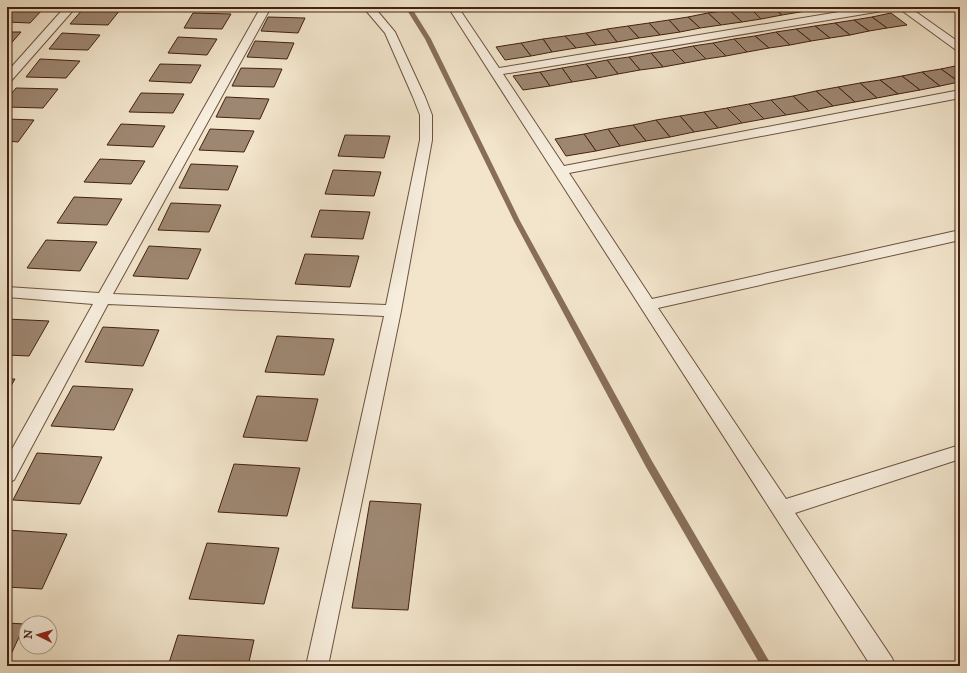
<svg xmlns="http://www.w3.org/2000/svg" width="967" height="673" font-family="'IM FELL Great Primer',serif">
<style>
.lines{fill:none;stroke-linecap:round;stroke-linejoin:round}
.stream{fill:#886e5a;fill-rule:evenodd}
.building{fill:#9e8772;stroke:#422110}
.lane-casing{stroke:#6e523f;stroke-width:2}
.lane{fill:#f7eede;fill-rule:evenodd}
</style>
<rect width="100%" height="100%" fill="#f2e5cc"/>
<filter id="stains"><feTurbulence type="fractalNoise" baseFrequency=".005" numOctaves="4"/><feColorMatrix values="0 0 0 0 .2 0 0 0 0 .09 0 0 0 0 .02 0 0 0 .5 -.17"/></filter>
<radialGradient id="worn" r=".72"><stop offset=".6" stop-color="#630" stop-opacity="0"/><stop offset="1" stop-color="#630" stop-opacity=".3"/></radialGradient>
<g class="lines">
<path class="stream" d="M405,7H411L431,39L520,221L652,461L772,666H761L646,467L514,221L425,39Z"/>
</g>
<g class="building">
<path d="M7,7L43,9L30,23L7,22Z"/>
<path d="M749,7H772L782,15L761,19Z"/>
<path d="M749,7L761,19L742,22L729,10Z"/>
<path d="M772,7H794L800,12L782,15Z"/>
<path d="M794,7H817L820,9L800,12Z"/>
<path d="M83,9L120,10L108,25L70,24Z"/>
<path d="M729,10L742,22L721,25L708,13Z"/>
<path d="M193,13L231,14L222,29L184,28Z"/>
<path d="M708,13L721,25L700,28L688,17Z"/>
<path d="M891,13L907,25L887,28L872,17Z"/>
<path d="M268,17L305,18L298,33L261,31Z"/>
<path d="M688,17L700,28L680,32L669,20Z"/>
<path d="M872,17L887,28L869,31L854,20Z"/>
<path d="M669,20L680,32L660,35L649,23Z"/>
<path d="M854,20L869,31L850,35L835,23Z"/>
<path d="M649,23L660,35L639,38L628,26Z"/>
<path d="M835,23L850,35L830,38L815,26Z"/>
<path d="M628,26L639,38L617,42L607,29Z"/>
<path d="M815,26L830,38L811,41L796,29Z"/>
<path d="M607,29L617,42L596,45L586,33Z"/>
<path d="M796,29L811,41L790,45L776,32Z"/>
<path d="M7,32H21L7,48Z"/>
<path d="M776,32L790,45L769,48L755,36Z"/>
<path d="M62,33L100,35L88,50L49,49Z"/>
<path d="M586,33L596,45L576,48L565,36Z"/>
<path d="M565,36L576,48L552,52L543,39Z"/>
<path d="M755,36L769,48L747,52L734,39Z"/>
<path d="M178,37L217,39L207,55L168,53Z"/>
<path d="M543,39L552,52L531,56L521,43Z"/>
<path d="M734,39L747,52L726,56L713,43Z"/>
<path d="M255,41L294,43L287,59L247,57Z"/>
<path d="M521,43L531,56L505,60L496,47Z"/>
<path d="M713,43L726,56L706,59L693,46Z"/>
<path d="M693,46L706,59L685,63L672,50Z"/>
<path d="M672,50L685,63L663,67L651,53Z"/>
<path d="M651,53L663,67L640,70L629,57Z"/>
<path d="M629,57L640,70L618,74L607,60Z"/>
<path d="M40,59L80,61L66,78L26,77Z"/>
<path d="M607,60L618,74L597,78L586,64Z"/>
<path d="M160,64L201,65L191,83L149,81Z"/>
<path d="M586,64L597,78L572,82L562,68Z"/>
<path d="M960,65L959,82L941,69Z"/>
<path d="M241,68L282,69L274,87L232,86Z"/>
<path d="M562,68L572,82L550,86L540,72Z"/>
<path d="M941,69L959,82L940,86L922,72Z"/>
<path d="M540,72L550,86L523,90L513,76Z"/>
<path d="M922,72L940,86L920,90L902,76Z"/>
<path d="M902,76L920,90L898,94L880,80Z"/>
<path d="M880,80L898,94L877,98L860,83Z"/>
<path d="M860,83L877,98L855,102L838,87Z"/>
<path d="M838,87L855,102L833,106L816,91Z"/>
<path d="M16,88L58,89L43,108L7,107V99Z"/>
<path d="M816,91L833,106L809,111L793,96Z"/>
<path d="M141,93L184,94L173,113L129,112Z"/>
<path d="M793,96L809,111L786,115L771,100Z"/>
<path d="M226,97L269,99L260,119L216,117Z"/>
<path d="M771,100L786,115L764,119L749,104Z"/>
<path d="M749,104L764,119L742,123L727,108Z"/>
<path d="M727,108L742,123L718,128L704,112Z"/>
<path d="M704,112L718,128L694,132L680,116Z"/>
<path d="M680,116L694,132L670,137L656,120Z"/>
<path d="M7,119L34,120L18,142L7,141Z"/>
<path d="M656,120L670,137L646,141L633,125Z"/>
<path d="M121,124L165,126L153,147L107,145Z"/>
<path d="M633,125L646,141L620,146L608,129Z"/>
<path d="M210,129L254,131L244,152L199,150Z"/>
<path d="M608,129L620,146L596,151L584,134Z"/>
<path d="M584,134L596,151L566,156L555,139Z"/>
<path d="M345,135L390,136L384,158L338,156Z"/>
<path d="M100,159L145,161L131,184L84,182Z"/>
<path d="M191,164L238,166L228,190L179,188Z"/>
<path d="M333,170L381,172L374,196L325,194Z"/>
<path d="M74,197L122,199L107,225L57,223Z"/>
<path d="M171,203L221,205L209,232L158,230Z"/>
<path d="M320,210L370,212L363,239L311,237Z"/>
<path d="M46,240L97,242L80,271L27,268Z"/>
<path d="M149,246L201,249L188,279L133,276Z"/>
<path d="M305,254L359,256L350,287L295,284Z"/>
<path d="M7,319L49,321L29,356L7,355Z"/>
<path d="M103,327L159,330L143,366L85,362Z"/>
<path d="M277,336L334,339L324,375L265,372Z"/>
<path d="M7,379H15L7,393Z"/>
<path d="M73,386L133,389L114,430L51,426Z"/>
<path d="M257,396L318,399L307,441L243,437Z"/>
<path d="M37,453L102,457L80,504L13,500Z"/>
<path d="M234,464L300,468L287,516L218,512Z"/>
<path d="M370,501L421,504L408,610L352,608Z"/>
<path d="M7,530L67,534L42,589L7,587Z"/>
<path d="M207,543L279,548L264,604L189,599Z"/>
<path d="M7,623L25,624L7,663Z"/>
<path d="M178,635L254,640L248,666H168Z"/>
</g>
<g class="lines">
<defs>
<g id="lane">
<path d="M65,7H76L11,81L7,82V72Z"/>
<path d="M261,7H271L113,294L386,305L420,140V115L413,97L385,33L363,7H374L395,32L425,97L432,115V140L401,311L328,666H306L384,316L108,304L14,480L7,483V458L93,304L7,297V287L99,293Z"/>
<path d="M448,7H458L499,68L869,7H893L888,10L503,74L564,166L960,90V98L569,173L652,299L960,230V240L658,308L786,499L960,445V459L795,513L892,658L895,666H871Z"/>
<path d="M897,7H909L960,43V51L956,50Z"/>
</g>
</defs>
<use href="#lane" class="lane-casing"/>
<use href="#lane" class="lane"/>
</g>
<rect width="967" height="673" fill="none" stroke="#f2e5cc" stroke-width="24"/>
<rect x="8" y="8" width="951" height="657" fill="none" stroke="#422110" stroke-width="2"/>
<rect x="12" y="12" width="943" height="649" fill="none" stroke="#422110"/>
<g transform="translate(38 635) rotate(275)"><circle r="19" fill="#f7eede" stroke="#af9c8c"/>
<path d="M0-3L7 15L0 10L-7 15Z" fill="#8f2418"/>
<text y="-6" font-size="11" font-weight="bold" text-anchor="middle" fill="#422110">N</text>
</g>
<rect width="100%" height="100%" filter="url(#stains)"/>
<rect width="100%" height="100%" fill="url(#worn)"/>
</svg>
